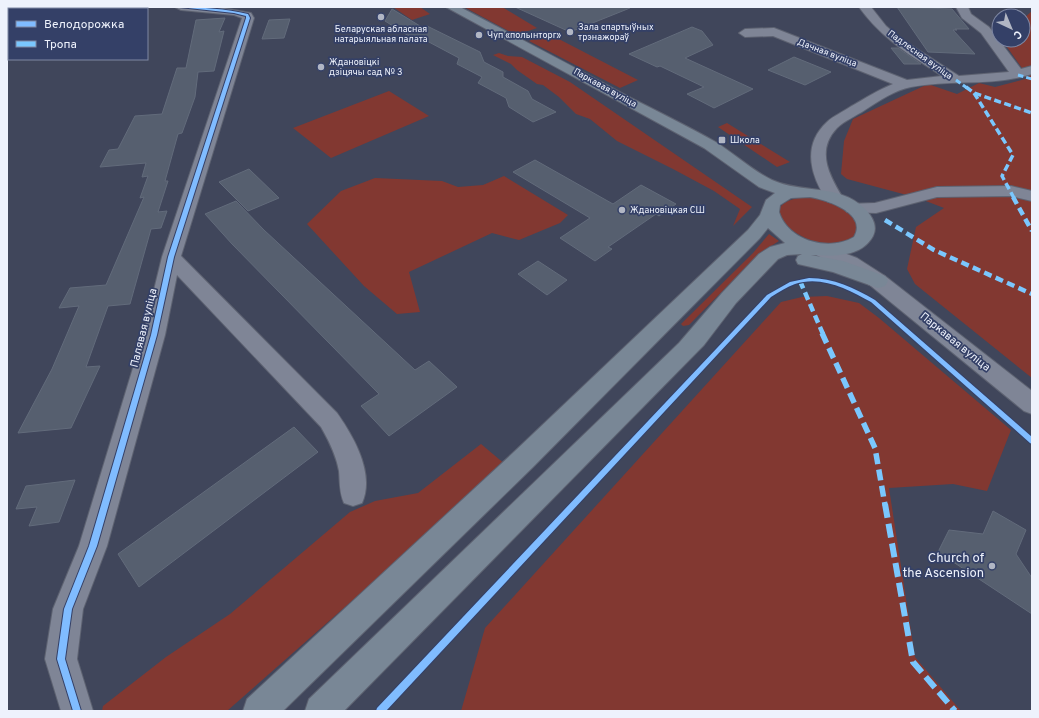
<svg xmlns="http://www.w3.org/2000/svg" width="1039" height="718" font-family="Overpass,sans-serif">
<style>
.green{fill:#823831}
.building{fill:#565f6f;stroke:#626b7b}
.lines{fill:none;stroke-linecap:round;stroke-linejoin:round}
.minor-casing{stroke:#5d6271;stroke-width:2}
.major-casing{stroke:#5d6271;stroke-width:2}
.minor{fill:#7f8596;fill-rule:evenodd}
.major{fill:#798796;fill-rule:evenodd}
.quiet-far4{stroke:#7ac7fe;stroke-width:3;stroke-dasharray:5.5 3;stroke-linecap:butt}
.quiet-far3{stroke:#7ac7fe;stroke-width:3.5;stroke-dasharray:7 3.5;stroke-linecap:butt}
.quiet-far2{stroke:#7ac7fe;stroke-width:4.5;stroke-dasharray:8 4.5;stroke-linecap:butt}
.quiet-far1{stroke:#7ac7fe;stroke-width:5.5;stroke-dasharray:11 5.5;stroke-linecap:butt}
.quiet{stroke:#7ac7fe;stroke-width:6;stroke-dasharray:14 6;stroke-linecap:butt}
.cycleway-casing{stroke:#344067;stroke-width:2}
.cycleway{fill:#80bcff;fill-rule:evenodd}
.poi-dot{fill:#b1b6c4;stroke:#344067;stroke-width:1.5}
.labels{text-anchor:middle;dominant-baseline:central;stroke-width:3.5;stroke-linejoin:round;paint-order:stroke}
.far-poi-label{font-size:9px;fill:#eef2fc;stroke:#344067;text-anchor:start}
.far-street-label{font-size:9px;fill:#eef2fc;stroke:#344067}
.street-label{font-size:11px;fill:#eef2fc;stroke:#344067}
.near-poi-label{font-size:13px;fill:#eef2fc;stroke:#344067;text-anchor:end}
</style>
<rect width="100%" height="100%" fill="#40465b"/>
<g class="green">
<path d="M393,7H420L430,14L412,20Z"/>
<path d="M464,7H502L537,28L516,35Z"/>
<path d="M1032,11V378L915,284L907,269L916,227L944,208L918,198L847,179L841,174L844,141L853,119L928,84L957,94L979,83L995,87L1029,78L1002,40H1023V19Z"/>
<path d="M541,35L553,36L638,80L620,88L529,41Z"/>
<path d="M499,53L508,56L522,57L570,82L752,207L733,226L740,209L714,191L673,169L617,141L590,119L576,114L559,97L543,85L537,84L517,70L511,64L493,55Z"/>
<path d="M389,91L429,116L331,158L293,128Z"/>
<path d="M727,123L790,162L777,167L718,127Z"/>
<path d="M504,176L568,215L560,223L519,240L492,233L409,272L420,312L397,314L364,286L307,224L341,191L375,178L442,181L458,187L483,185Z"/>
<path d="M804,197C811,197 819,197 825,199C837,203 866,217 856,234C835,269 732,207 804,197Z"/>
<path d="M769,234L779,241L760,253L689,325L683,326L681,324L753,253Z"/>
<path d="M827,296L859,303L879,318L1011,430L987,491L953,484L889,488L915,657L961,711H461L485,628L781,302L802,297Z"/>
<path d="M481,444L506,465L227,711H102L103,706L166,657L230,614L350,512L375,501L418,493Z"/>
</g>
<g class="building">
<path d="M515,7H630V8L570,32Z"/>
<path d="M897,7L952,9L969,29H955L957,30H953L975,54L928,52Z"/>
<path d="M392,9L425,29L427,26L480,52L484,62L503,72V77L528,91L532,99L556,112L533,122L509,107L506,98L478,83L482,77L457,64L459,58L427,41L420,43L385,21Z"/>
<path d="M225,18L219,32L224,31L214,71L198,72L195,97L182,133L178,134L165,181H168L158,212L167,211L161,228L151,229L130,304L108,306L86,367L100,366L71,428L18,433L52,369L79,306L59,308L70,288L106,285L144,197L140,198L148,176L142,177L146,163L100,167L109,150L118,149L135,116L162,114L177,68H186L196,20Z"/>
<path d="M290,19L284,38L262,39L269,20Z"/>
<path d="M692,27L702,31L713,45L685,58L753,89L714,108L687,94L704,87L660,66L657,67L629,54Z"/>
<path d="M891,48H898L921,64H904Z"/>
<path d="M794,57L831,72L805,85L768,70Z"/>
<path d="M535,160L613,204L641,185L676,204L659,216L656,214L608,247L612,249L595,261L560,238L590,218L513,172Z"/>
<path d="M249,169L279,198L248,211L219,182Z"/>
<path d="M236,201L264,230L415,370L429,361L457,387L389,436L361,406L379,394L232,244L205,214Z"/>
<path d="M538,261L567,280L547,295L518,274Z"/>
<path d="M294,427L318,452L139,587L118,554Z"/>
<path d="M75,480L59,522L29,526L37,507L16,509L26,486Z"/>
<path d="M993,511L1026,530L1016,554L1032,578V614L938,552L949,530L983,534Z"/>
</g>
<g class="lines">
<defs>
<g id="minor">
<path d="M51,7H80L78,9H49Z"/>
<path d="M175,7H217L251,13L254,18L181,256L337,413C354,437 375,474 362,503L353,506L344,503C339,492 340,482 339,471C336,455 329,441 321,427L177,275L165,335L107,546L83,609L77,659L93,711H61L45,659L53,609L79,546L143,335L162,257L242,18L234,15L181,10Z"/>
<path d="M859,7H871L886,26L900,38L959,76L1009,72L981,33L962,18L956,7H968L971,14L989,27L1021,69L1032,66V74C992,87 952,79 911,87C895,90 879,101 865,110C856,116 844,121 837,128C815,151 830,177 843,198L840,202L834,203L828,202C811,177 801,146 827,122C833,116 843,112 850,107C864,99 878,90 893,84L773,36L745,37L739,33L745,29L774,28L907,80L942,76C910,55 882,39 859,7Z"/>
<rect x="7" y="11" width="2" height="6"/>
<path d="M1011,186L1032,191V201L1011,196L937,197L876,213L847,212L844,208L847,204L875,203L937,187Z"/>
<path d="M821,244L857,258L885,276L1032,391V414L1024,411L871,286L843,268L814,254L812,250L814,246Z"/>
</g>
<path id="major" d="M446,7H460C517,37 574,67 631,98C659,112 687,126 714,141C734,153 751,170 772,180C802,194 839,183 865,209C872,216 878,226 873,236C861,258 833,256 811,255L843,261L885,276L888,281L885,286L878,288L833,272L798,264L796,260L798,256L802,254L787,255L778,259L736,303L704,345L344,711H305L309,699L679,343L722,293L759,254L770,247L785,243L768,228L760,238L533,467L283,711H243L247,699L515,451L748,230L760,215L766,200L775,193L759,187L704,148ZM810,197C827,200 868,213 854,237C829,252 788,241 779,212L780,205L791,198Z"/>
</defs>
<use href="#minor" class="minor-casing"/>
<use href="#major" class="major-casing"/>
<use href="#minor" class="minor"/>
<use href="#major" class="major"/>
<g class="quiet-far4">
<path d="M1018,75L1032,79"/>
<path d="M956,80L967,88"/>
</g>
<g class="quiet-far3">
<path d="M966,87L974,93L1032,113"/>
<path d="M974,93L1013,155L1002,176L1014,198"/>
</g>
<g class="quiet-far2">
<path d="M1013,197L1032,231"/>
<path d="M885,220L934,250L1032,294"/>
<path d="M800,281L823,334"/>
</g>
<path class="quiet-far1" d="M822,333L875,448L885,505"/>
<path class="quiet" d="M885,504L913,662L955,711"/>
<defs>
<g id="cycleway">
<path d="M179,7C202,7 226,9 248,14L250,18L174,257L157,335L97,546L72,609L65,659L81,711H73L57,659L64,609L89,546L151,335L168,257L246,18V16L234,13Z"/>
<path d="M809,278C834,278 854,288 875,300L1032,437V444L1030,443L871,302C849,290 822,275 795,284C787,287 779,292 771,297L386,711H376L377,708L767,295L790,282Z"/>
</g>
</defs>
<use href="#cycleway" class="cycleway-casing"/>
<use href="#cycleway" class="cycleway"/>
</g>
<g class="poi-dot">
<circle cx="381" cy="17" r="4"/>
<circle cx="570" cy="32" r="4"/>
<circle cx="479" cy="35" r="4"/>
<circle cx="321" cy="67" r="4"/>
<rect x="718" y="136" width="8" height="8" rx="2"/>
<circle cx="622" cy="210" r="4"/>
<circle cx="992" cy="566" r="4"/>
</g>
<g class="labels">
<g class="far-poi-label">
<text x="578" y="27">Зала спартыўных<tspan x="578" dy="10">трэнажораў</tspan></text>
<text x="381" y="29" text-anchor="middle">Беларуская абласная<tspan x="381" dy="10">натарыяльная палата</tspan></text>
<text x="487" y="35">Чуп «полынторг»</text>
<text x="329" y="62">Ждановіцкі<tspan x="329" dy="10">дзіцячы сад № 3</tspan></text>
<text x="730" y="140">Школа</text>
<text x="630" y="210">Ждановіцкая СШ</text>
</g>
<g class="far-street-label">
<text transform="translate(827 53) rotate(21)">Дачная вуліца</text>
<text transform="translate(920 55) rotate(36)">Падлесная вуліца</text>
<text transform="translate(605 88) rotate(29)">Паркавая вуліца</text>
</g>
<g class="street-label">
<text transform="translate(144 328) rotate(-76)">Палявая вуліца</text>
<text transform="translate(955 342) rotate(39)">Паркавая вуліца</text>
</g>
<g class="near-poi-label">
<text x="984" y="559">Church of<tspan x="984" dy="15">the Ascension</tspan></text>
</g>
</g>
<rect width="1039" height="718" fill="none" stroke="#eef2fc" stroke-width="16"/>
<rect x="8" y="8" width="140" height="52" fill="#344067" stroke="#7e87a3"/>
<rect x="16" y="21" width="20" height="6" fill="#80bcff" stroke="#7e87a3"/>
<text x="44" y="28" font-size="12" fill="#eef2fc">Велодорожка</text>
<rect x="16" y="41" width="20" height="6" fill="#7ac7fe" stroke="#7e87a3"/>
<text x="44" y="48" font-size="12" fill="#eef2fc">Тропа</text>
<g transform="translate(1011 28) rotate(136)"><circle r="19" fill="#344067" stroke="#7e87a3"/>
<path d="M0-3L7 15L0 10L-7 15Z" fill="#b1b6c4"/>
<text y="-6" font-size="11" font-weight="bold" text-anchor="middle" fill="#eef2fc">С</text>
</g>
</svg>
